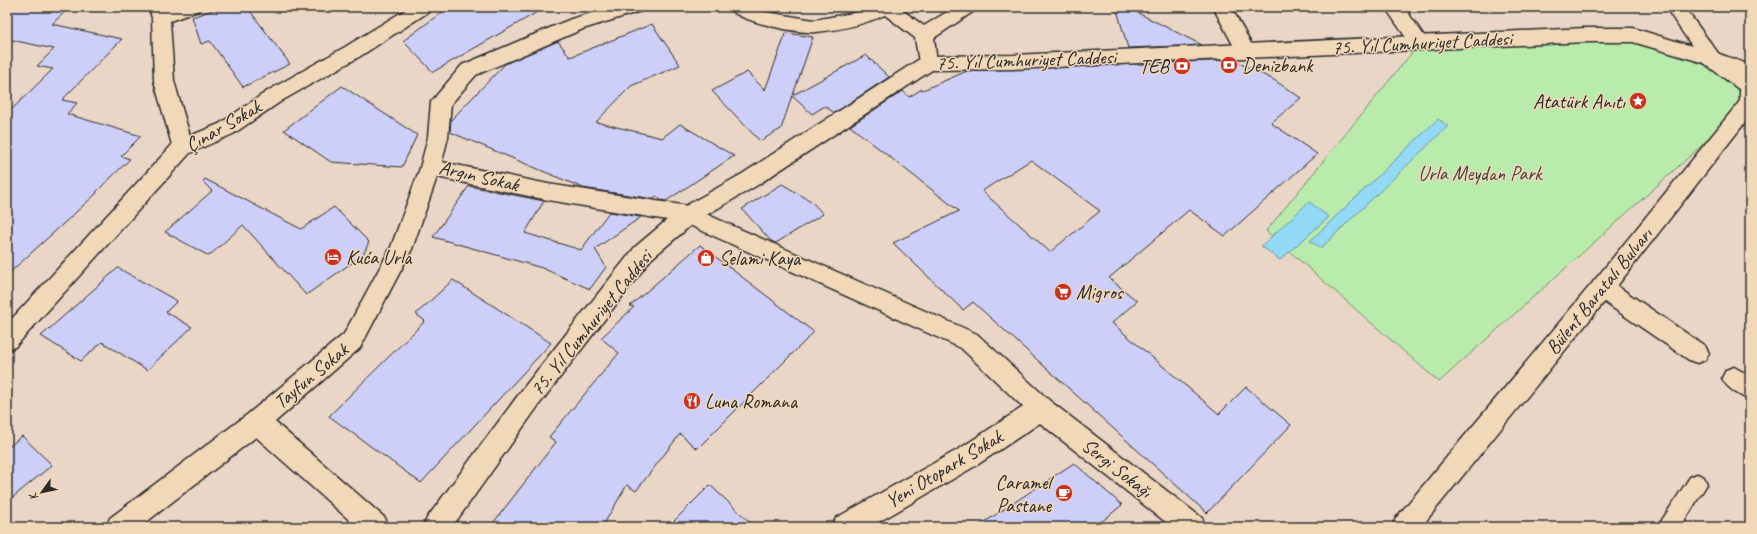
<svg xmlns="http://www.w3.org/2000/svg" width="1757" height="534" font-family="Caveat,sans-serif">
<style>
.green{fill:#b8ebac;stroke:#728b6c}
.water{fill:#94d9f5;stroke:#6a93a4}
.building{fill:#cecff8;stroke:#2b2b2b;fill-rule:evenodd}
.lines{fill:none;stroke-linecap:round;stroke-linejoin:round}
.lane-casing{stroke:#2b2b2b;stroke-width:3}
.street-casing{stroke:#2b2b2b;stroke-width:3}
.secondary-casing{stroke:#2b2b2b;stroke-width:3}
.lane{fill:#f1d8b9;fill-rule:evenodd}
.street{fill:#f1d8b9;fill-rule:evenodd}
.secondary{fill:#f1d8b9;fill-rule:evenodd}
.labels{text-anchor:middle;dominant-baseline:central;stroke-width:3;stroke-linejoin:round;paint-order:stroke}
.street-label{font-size:20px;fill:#2b2b2b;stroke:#f1d8b9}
.poi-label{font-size:20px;fill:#2b2b2b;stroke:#f1d8b9;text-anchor:start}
.park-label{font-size:20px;fill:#40483e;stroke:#f1d8b9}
</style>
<rect width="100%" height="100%" fill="#ead6c6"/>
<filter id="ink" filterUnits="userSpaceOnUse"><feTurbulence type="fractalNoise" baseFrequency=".025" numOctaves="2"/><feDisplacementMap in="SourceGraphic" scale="8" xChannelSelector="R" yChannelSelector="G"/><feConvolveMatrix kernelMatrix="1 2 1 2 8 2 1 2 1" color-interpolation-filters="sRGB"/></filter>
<g filter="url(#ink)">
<path class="green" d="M1633,35L1711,58L1749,87L1750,102L1439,382L1266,231L1420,43Z"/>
<g class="water">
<path d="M1438,119L1448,126L1321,248L1310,241Z"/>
<path d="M1309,202L1329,217L1280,260L1261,246Z"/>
</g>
<g class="building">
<path d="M7,7H70L52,24L122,39L62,100L77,103L67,114L141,136L121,156L130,159L96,192L97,193L7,275V114L53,69L37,66L54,49L7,39Z"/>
<path d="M222,7H247L290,64L243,87L210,41L201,44L192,17Z"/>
<path d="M449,7H546L433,72L403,41Z"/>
<path d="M1116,7H1126L1202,45L1128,48Z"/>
<path d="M652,24L680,65L631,86L596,122L662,138L680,124L734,156L666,201L661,200L656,196L654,199L583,188L450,132L451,120L505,64L558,41L570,57Z"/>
<path d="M786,33L813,37L793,95L866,55L889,77L834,113L825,106L812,114L792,96L781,129L760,141L712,91L747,72L765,90Z"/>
<path d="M1233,60L1274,80L1301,98L1271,123L1317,154L1225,236L1189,210L1109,278L1137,301L1112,323L1219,414L1246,387L1291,425L1207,513L973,302L963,310L893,243L959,211L850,126L903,91L909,97L922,89L923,90L967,71ZM1031,160L1100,211L1050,252L982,191Z"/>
<path d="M342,86L417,135L402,167L331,162L284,130Z"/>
<path d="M205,179L301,229L334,207L369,242L363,255L306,295L243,225L209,256L165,232L212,191L203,182Z"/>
<path d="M782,184L811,201L823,214L776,243L771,241L742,209Z"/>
<path d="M469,186L544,201L525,233L581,250L609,212L641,217L595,249L606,267L590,289L542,268L433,237Z"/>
<path d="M700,245L814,332L697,449L680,434L636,491L627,485L602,527H490L556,442L549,437L619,353L601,338L634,307L630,306Z"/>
<path d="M118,268L177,301L166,312L192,327L147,370L102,342L81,361L41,336Z"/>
<path d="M453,280L551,343L421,483L329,416L425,321L416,314Z"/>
<path d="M22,436L52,465L7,502V448Z"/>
<path d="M1074,463L1122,505L1095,527H977Z"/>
<path d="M710,485L755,527H668Z"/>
</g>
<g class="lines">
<defs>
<path id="lane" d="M1697,474L1704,477L1707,484L1681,527H1658L1662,520L1690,477Z"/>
<g id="street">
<path d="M149,7H167L168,9L173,7H201L198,11L170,21L174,81L190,136L219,124L269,90L345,47L410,7H433L430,11L359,57L283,100L233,134L190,153L15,347L7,350V324L172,145L154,81L152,18Z"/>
<path d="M613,7H644L641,11L583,29L476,75L451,104L448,137L442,162L548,184L688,206L977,334L1050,401L1202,518L1206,527H1172L1040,423L977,465L870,527H832L836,518L959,449L1023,407L961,348L685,223L548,200L437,177L412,249L360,348L275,422L385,518L389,527H357L256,437L140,527H106L110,518L248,414L344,334L391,247L420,168L428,137L431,102L462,65L571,19Z"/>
<path d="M728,7H754L766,12L814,20L859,12L870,7H898L924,26L955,7H977L974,11L934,38L937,63L935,68L928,70L921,68L919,63L915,38L885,15C863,25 839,30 816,32C799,34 736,21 728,7Z"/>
<path d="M1213,7H1231L1255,51L1253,56L1246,58L1239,56Z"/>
<path d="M1385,7H1404L1429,43L1427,48L1420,50L1413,48Z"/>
<path d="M1711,51L1750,65V79L1704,63L1702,58L1704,53Z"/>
<path d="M1602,279L1610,281L1705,346L1709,353L1705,360L1697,363L1689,360L1594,295L1591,288L1594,281Z"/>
<path d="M1734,367L1750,376V400C1739,395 1727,389 1722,378L1726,370Z"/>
</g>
<path id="secondary" d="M1670,7H1689L1687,11L1718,53L1750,78V116L1610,295L1421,527H1392L1396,518L1594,281L1740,101V90L1704,63L1633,42H1586L1013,69L932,70L756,186L696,221L651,259L541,402L452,527H423L427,518L525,386L635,247L680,209L742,174L921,58L928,56L1013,55L1586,28H1633L1692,46L1668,11Z"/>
</defs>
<use href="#lane" class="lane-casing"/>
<use href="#street" class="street-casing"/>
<use href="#secondary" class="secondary-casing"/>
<use href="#lane" class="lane"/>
<use href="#street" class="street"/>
<use href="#secondary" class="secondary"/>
</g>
</g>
<defs>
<symbol id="bank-disc" viewBox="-11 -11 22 22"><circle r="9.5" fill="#c8321e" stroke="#f1d8b9"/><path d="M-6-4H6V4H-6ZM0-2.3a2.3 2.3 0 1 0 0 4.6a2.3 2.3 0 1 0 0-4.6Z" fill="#fff"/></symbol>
<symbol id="sight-disc" viewBox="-11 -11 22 22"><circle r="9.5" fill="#c8321e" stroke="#f1d8b9"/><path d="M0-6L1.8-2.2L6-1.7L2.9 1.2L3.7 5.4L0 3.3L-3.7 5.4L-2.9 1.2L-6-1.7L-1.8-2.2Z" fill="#fff"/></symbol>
<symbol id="hotel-disc" viewBox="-11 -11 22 22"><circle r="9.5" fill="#c8321e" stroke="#f1d8b9"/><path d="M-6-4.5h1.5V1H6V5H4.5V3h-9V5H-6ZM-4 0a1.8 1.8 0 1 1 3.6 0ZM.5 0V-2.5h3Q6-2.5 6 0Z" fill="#fff"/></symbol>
<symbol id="shop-disc" viewBox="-11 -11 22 22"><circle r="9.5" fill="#c8321e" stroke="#f1d8b9"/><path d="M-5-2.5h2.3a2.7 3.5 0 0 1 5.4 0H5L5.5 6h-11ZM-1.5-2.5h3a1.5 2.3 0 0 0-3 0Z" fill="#fff"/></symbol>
<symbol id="supermarket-disc" viewBox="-11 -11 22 22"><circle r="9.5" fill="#c8321e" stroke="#f1d8b9"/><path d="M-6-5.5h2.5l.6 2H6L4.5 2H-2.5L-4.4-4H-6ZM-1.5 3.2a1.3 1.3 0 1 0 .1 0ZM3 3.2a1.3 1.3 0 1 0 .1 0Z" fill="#fff"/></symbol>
<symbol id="restaurant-disc" viewBox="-11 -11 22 22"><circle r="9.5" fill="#c8321e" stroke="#f1d8b9"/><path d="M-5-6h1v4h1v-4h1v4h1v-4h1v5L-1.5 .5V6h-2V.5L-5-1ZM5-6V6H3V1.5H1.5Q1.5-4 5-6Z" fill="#fff"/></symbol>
<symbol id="cafe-disc" viewBox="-11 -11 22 22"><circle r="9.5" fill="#c8321e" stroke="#f1d8b9"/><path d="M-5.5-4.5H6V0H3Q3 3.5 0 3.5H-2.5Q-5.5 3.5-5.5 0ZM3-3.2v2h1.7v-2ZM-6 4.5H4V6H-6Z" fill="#fff"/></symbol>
</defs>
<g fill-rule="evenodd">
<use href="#bank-disc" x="1219" y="55" width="20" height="20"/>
<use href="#bank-disc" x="1172" y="56" width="20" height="20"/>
<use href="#sight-disc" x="1628" y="91" width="20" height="20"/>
<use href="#hotel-disc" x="323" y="247" width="20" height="20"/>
<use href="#shop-disc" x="696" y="248" width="20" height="20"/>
<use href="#supermarket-disc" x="1053" y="282" width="20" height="20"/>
<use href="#restaurant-disc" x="682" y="391" width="20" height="20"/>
<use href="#cafe-disc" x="1054" y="483" width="20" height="20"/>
</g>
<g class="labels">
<g class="street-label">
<text transform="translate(1422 43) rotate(-3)">75. Yıl Cumhuriyet Caddesi</text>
<text transform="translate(1026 60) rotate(-2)">75. Yıl Cumhuriyet Caddesi</text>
<text transform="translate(223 126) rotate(-30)">Çınar Sokak</text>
<text transform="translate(479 176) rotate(13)">Argın Sokak</text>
<text transform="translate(1599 291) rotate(-51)">Bülent Baratalı Bulvarı</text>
<text transform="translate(591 323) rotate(-51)">75. Yıl Cumhuriyet Caddesi</text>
<text transform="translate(311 376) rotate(-40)">Tayfun Sokak</text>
<text transform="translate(1117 468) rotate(38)">Sergi Sokağı</text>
<text transform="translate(944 469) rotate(-31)">Yeni Otopark Sokak</text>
</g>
<g class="poi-label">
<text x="1242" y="65">Denizbank</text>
<text x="1169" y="66" text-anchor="end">TEB</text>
<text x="1625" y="101" text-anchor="end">Atatürk Anıtı</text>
<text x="346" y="257">Kuća Urla</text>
<text x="719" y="258">Selami Kaya</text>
<text x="1076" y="292">Migros</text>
<text x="705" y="401">Luna Romana</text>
<text x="1051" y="482" text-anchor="end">Caramel<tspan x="1051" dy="23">Pastane</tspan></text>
</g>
<g class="park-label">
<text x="1480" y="173">Urla Meydan Park</text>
</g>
</g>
<rect width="1757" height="534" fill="none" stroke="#f1d8b9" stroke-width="24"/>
<rect x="12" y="12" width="1733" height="510" fill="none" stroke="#2b2b2b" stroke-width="1.5" filter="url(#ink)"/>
<g transform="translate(42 492) rotate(237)" stroke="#f1d8b9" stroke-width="3" paint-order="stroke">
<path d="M0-3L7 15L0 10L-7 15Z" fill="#2b2b2b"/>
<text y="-6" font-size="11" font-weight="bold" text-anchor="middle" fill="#2b2b2b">K</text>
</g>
</svg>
